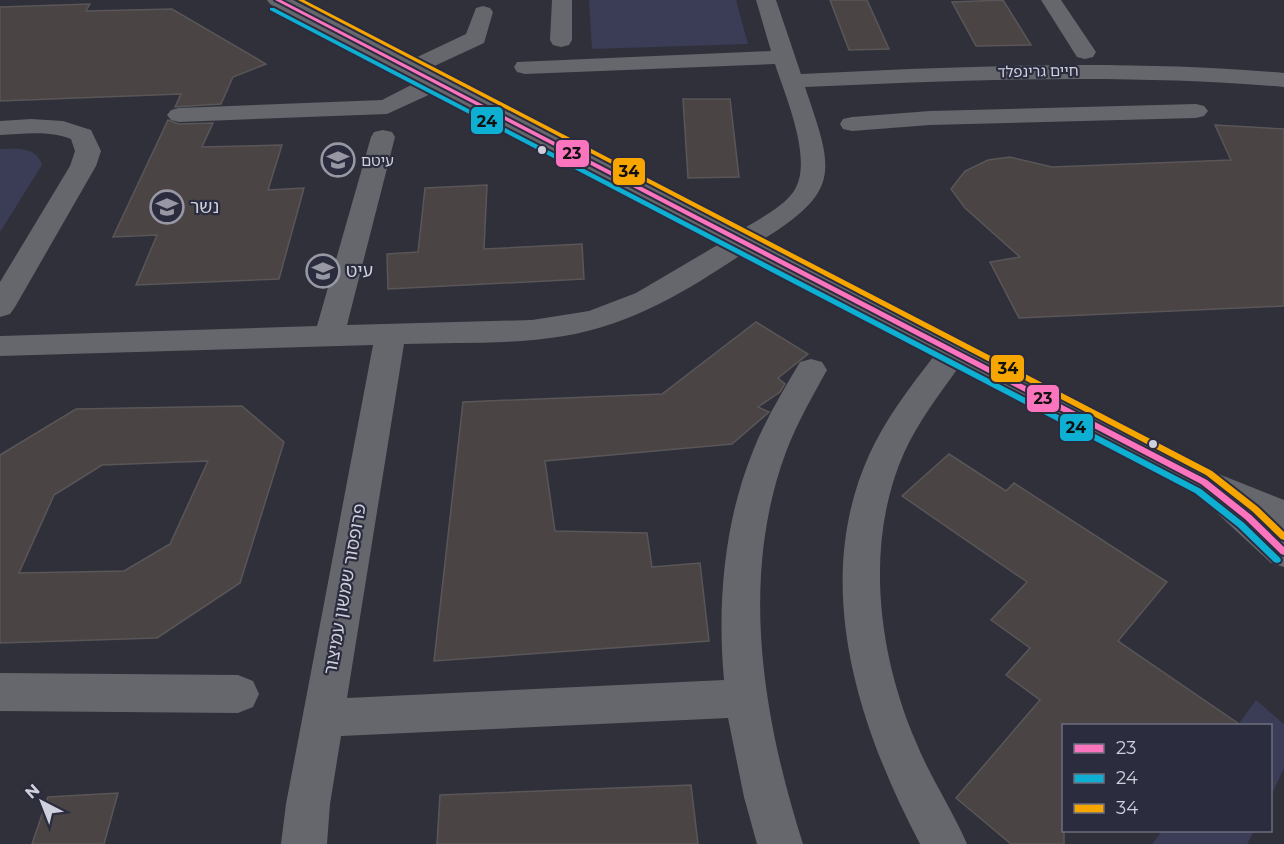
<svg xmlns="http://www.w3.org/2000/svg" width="1284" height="844" font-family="Montserrat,'Noto Sans Hebrew',sans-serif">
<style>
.green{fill:#3b3c55}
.building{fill:#4a4445;stroke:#5a5658;stroke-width:1.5;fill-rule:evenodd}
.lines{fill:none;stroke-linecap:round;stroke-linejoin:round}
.minor{fill:#66676c;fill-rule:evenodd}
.bus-1-casing{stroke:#2b2c3e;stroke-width:4}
.bus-2-casing{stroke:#2b2c3e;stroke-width:4}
.bus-3-casing{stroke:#2b2c3e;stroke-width:4}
.bus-1{fill:#fc73be;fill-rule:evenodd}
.bus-2{fill:#0dafd3;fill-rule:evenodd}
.bus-3{fill:#f7a600;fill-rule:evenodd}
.bus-dot{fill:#cfd0dd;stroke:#2b2c3e;stroke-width:2}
.labels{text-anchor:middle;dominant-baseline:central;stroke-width:4.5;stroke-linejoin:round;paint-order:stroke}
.far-street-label{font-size:15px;fill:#cfd0dd;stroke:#2b2c3e}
.far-poi-label{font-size:15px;fill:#cfd0dd;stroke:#2b2c3e;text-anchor:start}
.poi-label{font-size:18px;fill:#cfd0dd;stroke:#2b2c3e;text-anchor:start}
.street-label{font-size:18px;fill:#cfd0dd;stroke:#2b2c3e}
.line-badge{stroke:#2b2c3e;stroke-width:2}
.pale-badge-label{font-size:16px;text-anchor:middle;font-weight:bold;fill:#111}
</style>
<rect width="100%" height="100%" fill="#2f303a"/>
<g class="green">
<path d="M589,0H736L748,44L592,49Z"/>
<path d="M0,149C17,149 36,146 42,165L0,232Z"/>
<path d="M1256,700L1284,724V768L1271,796L1270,726H1237Z"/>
<path d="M1162,831V830L1254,831L1247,844H1152Z"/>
</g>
<g class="building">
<path d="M830,0H867L889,49L849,50Z"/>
<path d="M1003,0L1031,45L976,46L952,2Z"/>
<path d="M90,4L86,11L172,9L266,64L233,77L221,104L175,107L181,94L0,101V7Z"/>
<path d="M683,99H730L739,177L688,178Z"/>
<path d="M168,120L179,124L213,123L202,147L282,145L268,190L304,188L279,279L136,285L157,235L113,237Z"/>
<path d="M1215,125L1284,129V306L1019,318L990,262L1020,257L965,208L951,189L965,171L988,160L1010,157L1052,167L1231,160Z"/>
<path d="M487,185L484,249L582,244L584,279L388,289L387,254L418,252L425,188Z"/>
<path d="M756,322L808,354L778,378L785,384L780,392L758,407L769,412L767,414L732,444L545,461L555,531L647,533L652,567L700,563L709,641L434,661L463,402L662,394Z"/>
<path d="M242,406L284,442L240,583L157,638L0,643V455L76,409ZM208,461L170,544L124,571L19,573L54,495L102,465Z"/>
<path d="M949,454L1006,491L1014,483L1167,582L1118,641L1242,726H1064V844H1011L956,798L1040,700L1006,675L1030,648L991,620L1027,582L902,496Z"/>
<path d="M691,785L698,844H437L440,795Z"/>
<path d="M118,793L104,844H32L48,797Z"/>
</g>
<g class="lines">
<g class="minor">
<path d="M267,0H293L411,60L466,34L476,8L483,6L490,8L493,12L484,43L428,69L741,230C759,219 782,208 794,191C814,160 785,96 775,64L525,74L517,72L514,67L517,62L771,51L756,0H776L801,74C962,66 1123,59 1284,73V87C1124,73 965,80 805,87C833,170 843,190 762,240L1216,473L1284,500V567L1271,563L1218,514L1213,504L1215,501L1192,491L958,368C939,395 918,422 904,453C864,543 878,654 916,742C930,777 952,809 967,844H920C858,726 811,584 869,455C886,418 910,387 934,356L742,254C687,291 631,325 564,336C512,345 457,342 404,344L347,698L724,680C717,604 724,522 753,451C765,420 783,391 800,362L811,359L822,362L827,370C812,397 797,423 786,452C739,579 763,718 803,844H757L744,797L728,718L341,736L330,804L327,844H281L286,804L373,345L0,356V336L317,326L371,137L374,132L383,130L392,132L395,137L347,325L532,320L589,311L636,293L721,243L435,92L387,114L179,122L171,120L167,115L171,110L179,108L382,100L417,82L270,4Z"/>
<path d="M552,0H572V40L569,45L561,47L553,45L550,40Z"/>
<path d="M1041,0H1061L1096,52L1093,57L1085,59L1077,57Z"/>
<path d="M1196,104L1204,106L1208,111L1204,116L1196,118L930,125L852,131L843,129L840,124L843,119L852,117L930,111Z"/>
<path d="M31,119L63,121L91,130L101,151L96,166L15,307L10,314L0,317V282L70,166L75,151L71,139C49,130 23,134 0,135V121Z"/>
<path d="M0,673L238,675L253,681L259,694L253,707L238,713L0,711Z"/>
</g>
<defs>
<path id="bus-1" d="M275,0H281L1207,480L1251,515L1284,547V555L1281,554L1245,519L1201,484Z"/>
<path id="bus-2" d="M270,8H274L1201,489L1244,523L1280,558L1281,560L1280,562L1277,563L1274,562L1238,527L1195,493L270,10Z"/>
<path id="bus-3" d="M298,0H304L1212,471L1258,507L1284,532V540L1281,539L1252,511L1206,475Z"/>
</defs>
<use href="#bus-1" class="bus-1-casing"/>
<use href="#bus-2" class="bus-2-casing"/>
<use href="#bus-3" class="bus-3-casing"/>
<use href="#bus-1" class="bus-1"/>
<use href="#bus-2" class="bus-2"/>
<use href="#bus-3" class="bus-3"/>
</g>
<defs>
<symbol id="school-ring" viewBox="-11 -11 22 22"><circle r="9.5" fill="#2b2c3e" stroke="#9798a4" stroke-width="1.5"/><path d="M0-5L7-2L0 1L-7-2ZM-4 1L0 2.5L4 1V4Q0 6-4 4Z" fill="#9798a4"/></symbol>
</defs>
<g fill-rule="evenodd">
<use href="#school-ring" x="319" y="141" width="38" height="38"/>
<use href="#school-ring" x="148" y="188" width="38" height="38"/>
<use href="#school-ring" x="304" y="252" width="38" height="38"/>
</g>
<g class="bus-dot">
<circle cx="542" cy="150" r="5"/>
<circle cx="1153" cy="444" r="5"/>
</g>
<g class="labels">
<g class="far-street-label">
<text transform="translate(1038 71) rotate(-1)">חיים גרינפלד</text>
</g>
<g class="far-poi-label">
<text x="361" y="160">עיטם</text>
</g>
<g class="poi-label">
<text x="190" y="207">נשר</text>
<text x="346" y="271">עיט</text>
</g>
<g class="street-label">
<text transform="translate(345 589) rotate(-80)">פרופסור שמשון עמיצור</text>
</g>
</g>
<g class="line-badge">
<rect x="470" y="106" width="34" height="29" rx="6" fill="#0dafd3"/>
<rect x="555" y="139" width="35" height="29" rx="6" fill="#fc73be"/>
<rect x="612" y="157" width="34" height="29" rx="6" fill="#f7a600"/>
<rect x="990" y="354" width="35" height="29" rx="6" fill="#f7a600"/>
<rect x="1026" y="384" width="34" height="29" rx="6" fill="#fc73be"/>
<rect x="1059" y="413" width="35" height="29" rx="6" fill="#0dafd3"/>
</g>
<g class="pale-badge-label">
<text x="487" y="127">24</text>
<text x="572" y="159">23</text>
<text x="629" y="177">34</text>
<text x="1008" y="374">34</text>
<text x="1043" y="404">23</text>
<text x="1076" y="433">24</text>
</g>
<rect x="1062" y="724" width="210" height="108" fill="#2b2c3e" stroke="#6d6e7e" stroke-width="1.5"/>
<rect x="1074" y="744" width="30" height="9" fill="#fc73be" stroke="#6d6e7e" stroke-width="1.5"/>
<text x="1116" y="754" font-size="18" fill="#cfd0dd">23</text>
<rect x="1074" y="774" width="30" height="9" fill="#0dafd3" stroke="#6d6e7e" stroke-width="1.5"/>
<text x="1116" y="784" font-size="18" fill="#cfd0dd">24</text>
<rect x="1074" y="804" width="30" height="9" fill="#f7a600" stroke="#6d6e7e" stroke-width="1.5"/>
<text x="1116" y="814" font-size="18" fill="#cfd0dd">34</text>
<g transform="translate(42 802) rotate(318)" stroke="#2b2c3e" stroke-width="4.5" paint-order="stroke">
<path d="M0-4.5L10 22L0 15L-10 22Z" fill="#cfd0dd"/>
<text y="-9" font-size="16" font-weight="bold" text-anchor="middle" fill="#cfd0dd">N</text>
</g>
</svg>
